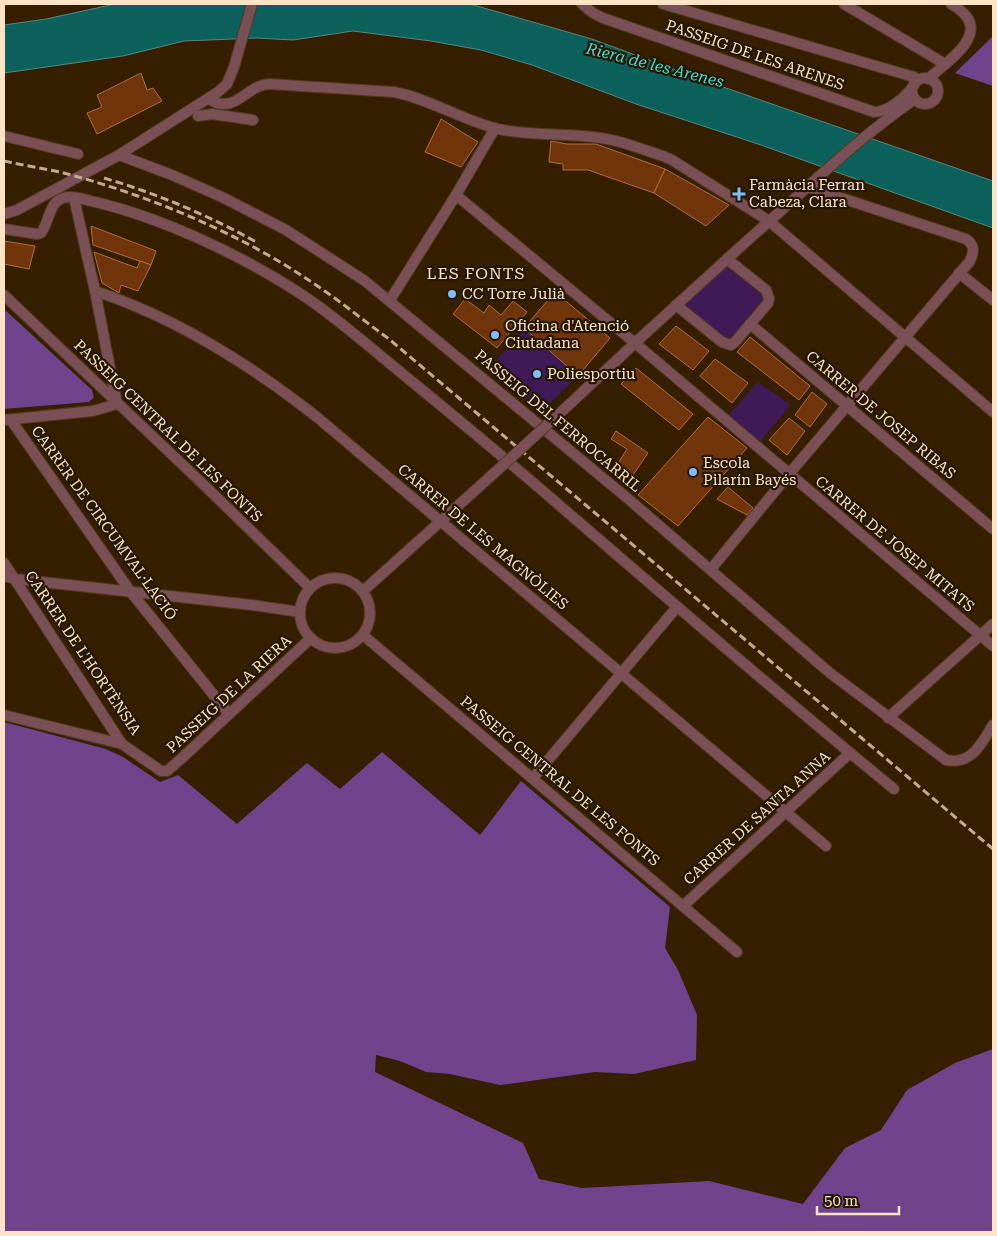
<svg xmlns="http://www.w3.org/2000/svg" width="997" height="1236" font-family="'Roboto Serif',serif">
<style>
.green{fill:#3f1a56}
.forest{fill:#70448d}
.water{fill:#0d615d;stroke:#55887c}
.building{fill:#70350b;stroke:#af6d46}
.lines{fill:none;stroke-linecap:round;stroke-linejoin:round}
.street-casing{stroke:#523a1c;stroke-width:12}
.street{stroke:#785056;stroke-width:10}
.rail{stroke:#c5ab8d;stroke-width:3;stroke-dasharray:8 4;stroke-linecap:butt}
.street-bridge-casing{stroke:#523a1c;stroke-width:12;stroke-linecap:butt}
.street-bridge{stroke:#785056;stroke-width:10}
.poi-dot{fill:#81bdfa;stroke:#261704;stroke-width:2}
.labels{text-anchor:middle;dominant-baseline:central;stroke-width:4.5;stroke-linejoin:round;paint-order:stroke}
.street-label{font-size:15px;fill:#fee3c5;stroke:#261704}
.poi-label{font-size:15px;fill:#fee3c5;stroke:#261704;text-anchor:start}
.water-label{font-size:16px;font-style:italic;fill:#49dad3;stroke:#261704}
.neighbourhood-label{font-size:16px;letter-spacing:1px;fill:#fee3c5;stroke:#261704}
</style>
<rect width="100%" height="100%" fill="#361e00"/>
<g class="green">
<path d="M727,259L769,298L731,345L676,305Z"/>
<path d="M524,328L578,376L550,403L539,411L490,368Z"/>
<path d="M758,382L791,405L756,446L724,420Z"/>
</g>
<g class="forest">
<path d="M993,36V86L955,73Z"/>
<path d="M4,309L92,390L94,397L89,402L4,409Z"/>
<path d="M4,722L106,749L123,757L160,782L178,775L237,824L307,763L340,789L382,752L480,835L521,781L670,907L665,948L678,970L697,1015L696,1060L634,1074L595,1072L500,1085L450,1074L426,1072L400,1061L376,1055L375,1072L523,1143L539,1179L582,1188L709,1181L803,1204L845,1148L881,1130L907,1090L955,1063L993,1049V1232H4Z"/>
</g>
<path class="water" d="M115,4H470L592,39L703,80L993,181V228L758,144L636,104L532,65L481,50L431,41L353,31L293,40L257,38L184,41L123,56L4,73V25L46,19Z"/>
<g class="building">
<path d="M141,73L147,90L153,88L162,101L97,134L87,113L102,107L97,95Z"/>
<path d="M441,119L478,142L461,167L425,152Z"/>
<path d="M551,141L567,144H596L665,169L654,193L588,170H563V164L549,162Z"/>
<path d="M665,169L729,205L706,226L654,193Z"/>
<path d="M91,226L156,251L151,265L93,245Z"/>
<path d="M4,241L35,246L29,269L4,264Z"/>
<path d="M94,252L137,268L140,261L151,265L138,291L121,285L119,293L102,283Z"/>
<path d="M555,292L610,338L578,376L524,328Z"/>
<path d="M465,299L484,313L489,305L501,315L513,301L527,312L497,348L453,314Z"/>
<path d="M676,326L709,351L693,370L659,344Z"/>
<path d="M750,337L810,386L799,400L737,352Z"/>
<path d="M715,359L748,383L732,403L700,376Z"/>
<path d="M636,368L693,414L679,430L621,384Z"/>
<path d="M812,392L827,404L810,427L795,415Z"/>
<path d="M708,417L747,448L678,526L638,495Z"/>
<path d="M789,418L805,431L787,455L769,440Z"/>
<path d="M616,431L648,453L633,475L617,465L627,449L611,439Z"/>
<path d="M728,487L753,508L747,515L717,499Z"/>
</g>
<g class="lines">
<defs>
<g id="street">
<path d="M582,4L593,13L603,18L874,112C888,112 906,97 914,85"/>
<path d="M663,4L914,77L917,81"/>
<path d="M844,4L945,64"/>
<circle cx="925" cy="91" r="13"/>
<path d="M928,79C951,58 997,30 951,4"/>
<path d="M209,99C235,116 246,85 269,84L394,92C430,99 462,120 498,129C530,136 561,133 593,137C617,139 641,149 663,156L672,160L769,221L993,412"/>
<path d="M198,116L212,114L253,120"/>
<path d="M4,136L78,154"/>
<path d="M119,155L172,175L224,198L286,230L365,281L626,497L830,673L946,760C972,765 981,744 993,725"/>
<path d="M456,195L635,343L993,646"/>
<path d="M4,214L17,210L119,155L218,92L227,84L234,67L252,4"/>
<path d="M4,229L37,234L41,233C49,223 49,202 63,198C73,195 86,200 95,202C163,218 243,256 301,294C336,317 367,345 399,371C448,411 496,451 544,492C660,592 775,692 894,789"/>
<path d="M959,273L993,300"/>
<path d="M95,291C177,318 251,365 318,418L826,846"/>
<path d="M4,295L205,486L310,588"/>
<path d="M390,300L456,195L495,128"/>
<path d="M676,305L722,342L731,345L735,342L768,303L769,298L766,290L727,259"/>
<path d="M750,324L993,529"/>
<path d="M559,414C630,347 702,281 775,216C820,176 865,133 915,99"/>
<path d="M4,420L93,411L117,404L95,291L74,198"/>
<path d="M11,420L130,591L229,714"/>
<path d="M4,563L122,744L161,771H167L182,758L311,638"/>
<path d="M711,569L789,474L970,261C974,252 975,245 966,239L808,187"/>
<path d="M4,576L15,579L252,605L300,612"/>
<circle cx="335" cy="613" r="35"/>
<path d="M363,591L491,476"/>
<path d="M363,635L737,952"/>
<path d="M4,715L122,744"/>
<path d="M888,718L993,624"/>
<path d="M533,778L677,607"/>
<path d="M683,906L850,753"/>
</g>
</defs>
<use href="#street" class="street-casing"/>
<use href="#street" class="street"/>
<g class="rail">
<path d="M4,161C22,165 41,168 60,172C145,194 240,233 313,283C339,300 364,321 389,339L993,849"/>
<path d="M104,178C158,194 210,216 258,243"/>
</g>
<defs>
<path id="street-bridge" d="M491,476L559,414"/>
</defs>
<use href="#street-bridge" class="street-bridge-casing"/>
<use href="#street-bridge" class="street-bridge"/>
</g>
<g class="poi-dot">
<path d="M736.5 186.5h5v5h5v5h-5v5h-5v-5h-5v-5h5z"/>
<circle cx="452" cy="294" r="5"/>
<circle cx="495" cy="335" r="5"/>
<circle cx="537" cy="374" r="5"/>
<circle cx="693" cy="472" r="5"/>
</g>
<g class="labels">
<g class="street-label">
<text transform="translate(755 55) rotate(19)">PASSEIG DE LES ARENES</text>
<text transform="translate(881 415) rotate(40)">CARRER DE JOSEP RIBAS</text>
<text transform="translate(558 421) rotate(40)">PASSEIG DEL FERROCARRIL</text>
<text transform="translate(168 431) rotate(44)">PASSEIG CENTRAL DE LES FONTS</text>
<text transform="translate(104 523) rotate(54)">CARRER DE CIRCUMVAL·LACIÓ</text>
<text transform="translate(483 537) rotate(40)">CARRER DE LES MAGNÒLIES</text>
<text transform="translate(895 544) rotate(40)">CARRER DE JOSEP MITATS</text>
<text transform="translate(83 653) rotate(56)">CARRER DE L'HORTÈNSIA</text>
<text transform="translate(229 694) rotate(-43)">PASSEIG DE LA RIERA</text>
<text transform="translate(560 781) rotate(40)">PASSEIG CENTRAL DE LES FONTS</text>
<text transform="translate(757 818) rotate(-42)">CARRER DE SANTA ANNA</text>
</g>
<g class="poi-label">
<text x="749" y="185">Farmàcia Ferran<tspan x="749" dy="17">Cabeza, Clara</tspan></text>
<text x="462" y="294">CC Torre Julià</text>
<text x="505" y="326">Oficina d'Atenció<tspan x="505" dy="17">Ciutadana</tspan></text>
<text x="547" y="374">Poliesportiu</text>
<text x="703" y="463">Escola<tspan x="703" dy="17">Pilarín Bayés</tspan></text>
</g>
<g class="water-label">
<text transform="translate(655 65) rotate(14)">Riera de les Arenes</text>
</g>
<g class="neighbourhood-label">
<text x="476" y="273">LES FONTS</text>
</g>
</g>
<rect width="997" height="1236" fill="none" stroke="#fee3c5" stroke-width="10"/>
<path d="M817 1206v8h82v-8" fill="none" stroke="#fee3c5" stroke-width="2.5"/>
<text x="824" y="1206" font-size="15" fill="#fee3c5" stroke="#261704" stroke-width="4" paint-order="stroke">50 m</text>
</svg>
